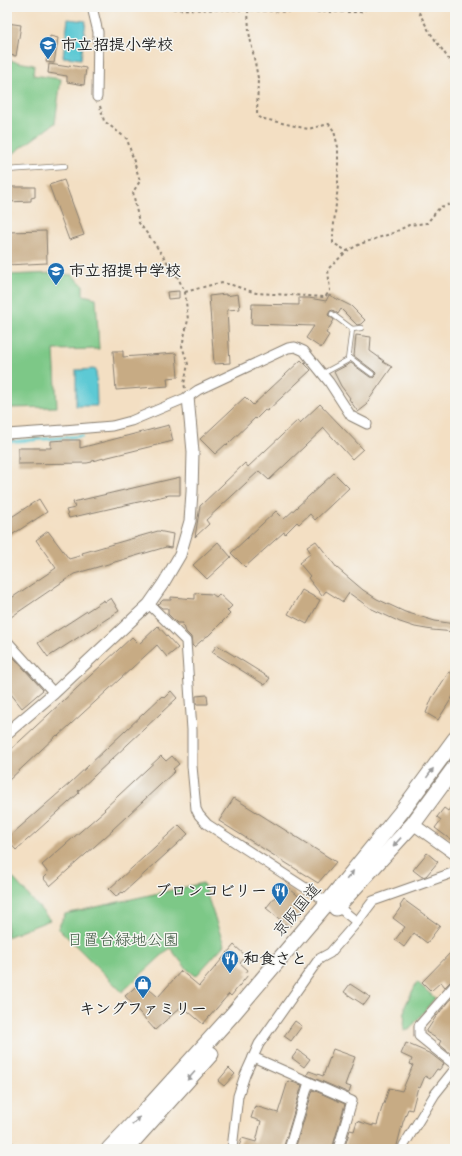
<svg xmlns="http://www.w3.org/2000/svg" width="462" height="1156" font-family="Caveat,'Klee One',sans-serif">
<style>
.green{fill:#7dc887;stroke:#4c7252}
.water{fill:#5dc9d4;stroke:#3c7278}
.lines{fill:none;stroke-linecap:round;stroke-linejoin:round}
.stream{stroke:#5dc9d4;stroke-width:3}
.building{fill:#c7ab84}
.service-casing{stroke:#887e70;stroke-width:6}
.minor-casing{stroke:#887e70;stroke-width:11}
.tertiary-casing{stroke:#887e70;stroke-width:13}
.trunk-casing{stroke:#887e70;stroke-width:17}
.path{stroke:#887e70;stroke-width:2;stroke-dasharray:3 3;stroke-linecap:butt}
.service{stroke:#fff;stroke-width:4.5}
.minor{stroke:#fff;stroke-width:9}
.tertiary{stroke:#fff;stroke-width:11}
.trunk{stroke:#fff;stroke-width:15}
.oneway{fill:#999}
.labels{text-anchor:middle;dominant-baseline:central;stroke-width:3;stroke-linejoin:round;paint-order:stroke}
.poi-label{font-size:16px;font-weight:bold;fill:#1c1c1c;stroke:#f6f6f2;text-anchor:start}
.street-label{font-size:16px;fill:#1c1c1c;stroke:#f6f6f2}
.park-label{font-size:16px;fill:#3e5841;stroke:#f6f6f2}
</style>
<rect width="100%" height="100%" fill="#f6f6f2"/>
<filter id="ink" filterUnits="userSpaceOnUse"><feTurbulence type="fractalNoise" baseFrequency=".025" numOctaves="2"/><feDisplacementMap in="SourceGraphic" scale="8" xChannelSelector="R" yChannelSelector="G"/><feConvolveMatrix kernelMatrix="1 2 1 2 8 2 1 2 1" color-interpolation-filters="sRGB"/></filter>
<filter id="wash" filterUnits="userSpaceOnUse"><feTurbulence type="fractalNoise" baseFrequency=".012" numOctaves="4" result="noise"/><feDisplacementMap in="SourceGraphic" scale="16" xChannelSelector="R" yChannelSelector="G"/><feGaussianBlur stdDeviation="0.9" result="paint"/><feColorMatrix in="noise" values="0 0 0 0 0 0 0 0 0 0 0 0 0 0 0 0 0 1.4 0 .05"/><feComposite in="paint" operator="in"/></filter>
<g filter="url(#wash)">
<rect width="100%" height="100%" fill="#f3dfc3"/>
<g class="green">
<path d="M7,60L34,65L33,75L61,79L55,123L14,153H7Z"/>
<path d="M55,273L72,275L83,285V295L96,298L99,349L54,350L57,407L7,408V275Z"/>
<path d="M7,871L50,920L7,937Z"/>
<path d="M203,883L224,945L196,976L187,969L170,948L122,992L58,928L65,914Z"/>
<path d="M417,982L435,998L409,1030H404L405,1006Z"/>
</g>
<g class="water">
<path d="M68,19L86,21L81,59L63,57Z"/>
<path d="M96,369L97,406H76V370Z"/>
</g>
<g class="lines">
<path class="stream" d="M7,442L82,436"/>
</g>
<g id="blocks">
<g class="building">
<path d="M7,23L21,25L16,56L7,55Z"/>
<path d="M50,36L58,38L54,63L46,62Z"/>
<path d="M49,64L69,67V65L86,68L84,85L67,82V76L48,73Z"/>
<path d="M64,180L84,235L69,240L49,185Z"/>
<path d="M7,187H35V197L31,198V201L7,202Z"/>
<path d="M46,231L47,263L7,265V232Z"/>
<path d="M179,291V298L168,299L167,292Z"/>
<path d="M226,294V296L238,294L240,309L227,310L230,363L214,364L209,296Z"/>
<path d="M329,295L351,306L365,320L361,324L357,325L341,309L338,314L333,310L330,311L328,315L334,320L326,333L329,335L321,348L306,338L314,326L251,324L252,304L299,305V298H309L326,301Z"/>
<path d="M356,335L371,337L370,351L384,361L383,362L392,367L366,404L367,405L358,412L349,399L350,398L341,386L334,372L351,363L370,377L373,378L375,376L376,373L374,371L354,356Z"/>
<path d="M113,351H123V357L176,353L178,377L167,378L168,386L116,390Z"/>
<path d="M301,360L311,370L267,411L265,410L256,419L255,418L227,445L226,444L215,454L200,439L245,397L253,405Z"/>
<path d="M320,404L363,449L352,459L324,428L269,480L259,471L206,520L209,524L195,537L200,506L245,463L248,467L298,420L300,423Z"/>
<path d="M169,425L173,441L92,461V462L87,463L18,464V448H51V441L65,440H80V448Z"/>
<path d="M334,473L349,488L315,520L310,514L299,524L297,522L285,534L284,532L245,567L231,553L276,511L284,519Z"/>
<path d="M180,477V495H169L69,518L66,510L75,508L73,502Z"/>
<path d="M39,499L47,512L7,538V520Z"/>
<path d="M48,531L69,559L83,555L82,553L158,531L173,534L171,548L166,547L74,574L11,617L7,611V601L56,568L36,540Z"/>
<path d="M316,541L337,568L363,590L377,599L405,612L435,621L455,624V632L432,630L415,627L400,622L370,608L349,593L343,602L326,591L322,596L308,578L310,576L299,563L311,553L307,547Z"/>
<path d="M218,542L231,557L207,579L193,565Z"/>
<path d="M302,590L320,600L307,624L288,614Z"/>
<path d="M195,593L212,594L216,597L219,594L232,606L227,611L230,614L208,636H207L194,647L192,645L191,637L186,632L184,626H182L183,623H177L168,614V608H162L158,605L163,600H171V597L195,599Z"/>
<path d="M111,598L119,611L48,657L38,643L104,600L105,602Z"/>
<path d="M158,626L178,648L167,657L157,645L58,736L57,735L7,782V753L132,637L139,644Z"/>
<path d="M217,645L270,678L265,685L212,652Z"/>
<path d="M7,650L43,690L22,708L7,689Z"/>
<path d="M449,672L455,675V693L438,720L426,713L432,698Z"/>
<path d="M171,691L177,698L78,791L79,793L16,850L7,840L12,834L70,783L162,696L164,698Z"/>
<path d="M207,695L208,704H196V696Z"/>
<path d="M161,756L166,761L172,756L179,764L173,769L175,771L112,830H113L50,886L43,878L48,873L42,865L105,810L104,809Z"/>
<path d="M234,798L336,862L318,883L219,821Z"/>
<path d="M455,801V843L435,828L441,820L437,817L444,808L448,811Z"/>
<path d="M179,825L188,834L123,893L122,892L116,896L109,889Z"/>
<path d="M427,853L438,862L426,876L422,877L413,870Z"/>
<path d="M285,885L308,904L289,927L266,908Z"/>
<path d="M404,900L440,926L427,943L414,933L404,947L395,940L405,927L393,918L401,907L400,906Z"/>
<path d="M234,945L246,956L240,963L248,970L246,973L248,975L231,996L229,994L203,1024L182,1006L155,1030L125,996L141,982L158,997L181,971L199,986Z"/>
<path d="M455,948V979L451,981L445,987L441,982L431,991L422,982Z"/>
<path d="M350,984L370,997L364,1005L344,992Z"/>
<path d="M455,994V1048L451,1054L439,1044L441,1041L426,1032L437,1015V1016L443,1008H444Z"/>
<path d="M295,1021L302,1026L291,1041L284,1036Z"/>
<path d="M406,1043L431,1054L444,1064L439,1070L437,1069L430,1079L425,1076L420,1088L418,1087L412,1110L408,1109L403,1122L396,1149H355L345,1146L350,1130L354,1131L357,1121L373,1126V1124L377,1125L383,1104H384L389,1088L402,1091L413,1065L410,1064L412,1059L401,1054Z"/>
<path d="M333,1049L355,1057L345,1085L351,1087L349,1093L307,1075L309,1071L323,1076Z"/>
<path d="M298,1050L310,1059L304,1067L292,1058Z"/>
<path d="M229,1068L235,1074L224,1086L218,1081Z"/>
<path d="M288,1081L302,1085L283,1149H238L242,1138L256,1142L261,1121L251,1118L255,1106L278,1113Z"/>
<path d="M313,1090L345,1104L332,1149H295Z"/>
</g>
</g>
</g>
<g filter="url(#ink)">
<use href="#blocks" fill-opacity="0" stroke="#887e70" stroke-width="1"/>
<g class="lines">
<defs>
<g id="service">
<path d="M7,170L65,166"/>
<path d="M332,314L352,329L361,328"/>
<path d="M349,357L372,374"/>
<path d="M322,374L348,360L352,329"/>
</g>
<g id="minor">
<path d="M92,7L98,32L97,97"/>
<path d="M7,434L64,430L112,426L131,421L188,397L198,390L288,348L295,347L304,351L329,382L351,416L367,424"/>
<path d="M149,604L186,641L192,730V766L196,809L199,815L207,824L321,898L337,906L357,922"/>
<path d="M7,641L54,693"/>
<path d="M455,985L419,1026V1036L455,1065"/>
<path d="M253,1057L352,1101L338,1149"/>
<path d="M232,1149L238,1096L245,1075L259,1044L319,959L330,953L357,922L373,901L455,872"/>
<path d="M289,1149L309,1082"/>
<path d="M403,1149L404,1145L435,1094L455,1069"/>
</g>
<g id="tertiary">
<path d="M7,733L54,693L149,604L163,584L180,555L190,521L192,492L193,452L188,397"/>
<path d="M413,824L455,854"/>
</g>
<g id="trunk">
<path d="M336,908L413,824L455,767"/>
<path d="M109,1149L145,1111L232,1015L328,902L402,811L455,739"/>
<path d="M126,1149L211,1054"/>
</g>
</defs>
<use href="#service" class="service-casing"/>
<use href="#minor" class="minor-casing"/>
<use href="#tertiary" class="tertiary-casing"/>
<use href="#trunk" class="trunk-casing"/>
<g class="path">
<path d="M143,7L166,9L248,10L294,12H360L370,7"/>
<path d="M416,7L429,31L455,68"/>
<path d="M248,10L249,32L258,78L257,116L260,118L308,129L329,124L334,131L338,147V185L333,233V243L347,251"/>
<path d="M100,106L104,121L127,139L140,181L133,192L139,223L152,240L178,278L185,292L188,320L182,346L188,364L184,384L185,388"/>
<path d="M185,292L215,284L223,283L232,285L256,293L325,297L330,291L328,269L347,251L360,244L393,233L409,225L427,223L440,207L455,203"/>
<path d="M7,1140L22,1149"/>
</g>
<use href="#service" class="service"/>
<use href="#minor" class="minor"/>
<use href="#tertiary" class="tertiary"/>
<use href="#trunk" class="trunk"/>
</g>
<defs><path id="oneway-solid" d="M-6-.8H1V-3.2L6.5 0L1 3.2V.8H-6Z"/></defs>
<g class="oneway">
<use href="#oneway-solid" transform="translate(430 773) rotate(-54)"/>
<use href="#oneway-solid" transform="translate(397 842) rotate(133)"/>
<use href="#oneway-solid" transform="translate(350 875) rotate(-51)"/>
<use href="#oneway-solid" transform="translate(191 1076) rotate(132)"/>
<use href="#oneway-solid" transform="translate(136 1121) rotate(-46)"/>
</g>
</g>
<defs>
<symbol id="school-pin" viewBox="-11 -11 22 30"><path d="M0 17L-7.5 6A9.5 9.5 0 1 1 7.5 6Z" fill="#1f6fb2" stroke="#f6f6f2"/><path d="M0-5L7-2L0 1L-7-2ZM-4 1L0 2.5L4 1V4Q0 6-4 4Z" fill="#fff"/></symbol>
<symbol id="restaurant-pin" viewBox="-11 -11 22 30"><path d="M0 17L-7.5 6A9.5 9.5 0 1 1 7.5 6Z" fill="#1f6fb2" stroke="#f6f6f2"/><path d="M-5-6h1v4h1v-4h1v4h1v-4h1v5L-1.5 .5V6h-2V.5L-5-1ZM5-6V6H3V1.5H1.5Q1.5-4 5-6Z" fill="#fff"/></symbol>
<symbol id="shop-pin" viewBox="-11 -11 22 30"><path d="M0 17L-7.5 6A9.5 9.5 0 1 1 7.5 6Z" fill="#1f6fb2" stroke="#f6f6f2"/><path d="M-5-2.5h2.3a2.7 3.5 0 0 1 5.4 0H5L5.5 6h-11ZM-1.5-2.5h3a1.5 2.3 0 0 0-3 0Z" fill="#fff"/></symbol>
</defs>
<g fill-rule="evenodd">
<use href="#school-pin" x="38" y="35" width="20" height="27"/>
<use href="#school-pin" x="46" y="261" width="20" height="27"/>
<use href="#restaurant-pin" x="270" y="881" width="20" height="27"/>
<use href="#restaurant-pin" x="220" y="949" width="20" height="27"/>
<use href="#shop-pin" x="133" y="974" width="20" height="27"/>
</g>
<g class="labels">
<g class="poi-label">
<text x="61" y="45">市立招提小学校</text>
<text x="69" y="271">市立招提中学校</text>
<text x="267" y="891" text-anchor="end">ブロンコビリー</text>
<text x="243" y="959">和食さと</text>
<text x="143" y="1009" text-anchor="middle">キングファミリー</text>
</g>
<g class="street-label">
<text transform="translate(297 910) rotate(-50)">京阪国道</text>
</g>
<g class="park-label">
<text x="123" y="940">日置台緑地公園</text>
</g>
</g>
<rect width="462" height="1156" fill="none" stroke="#f6f6f2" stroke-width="24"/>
</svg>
